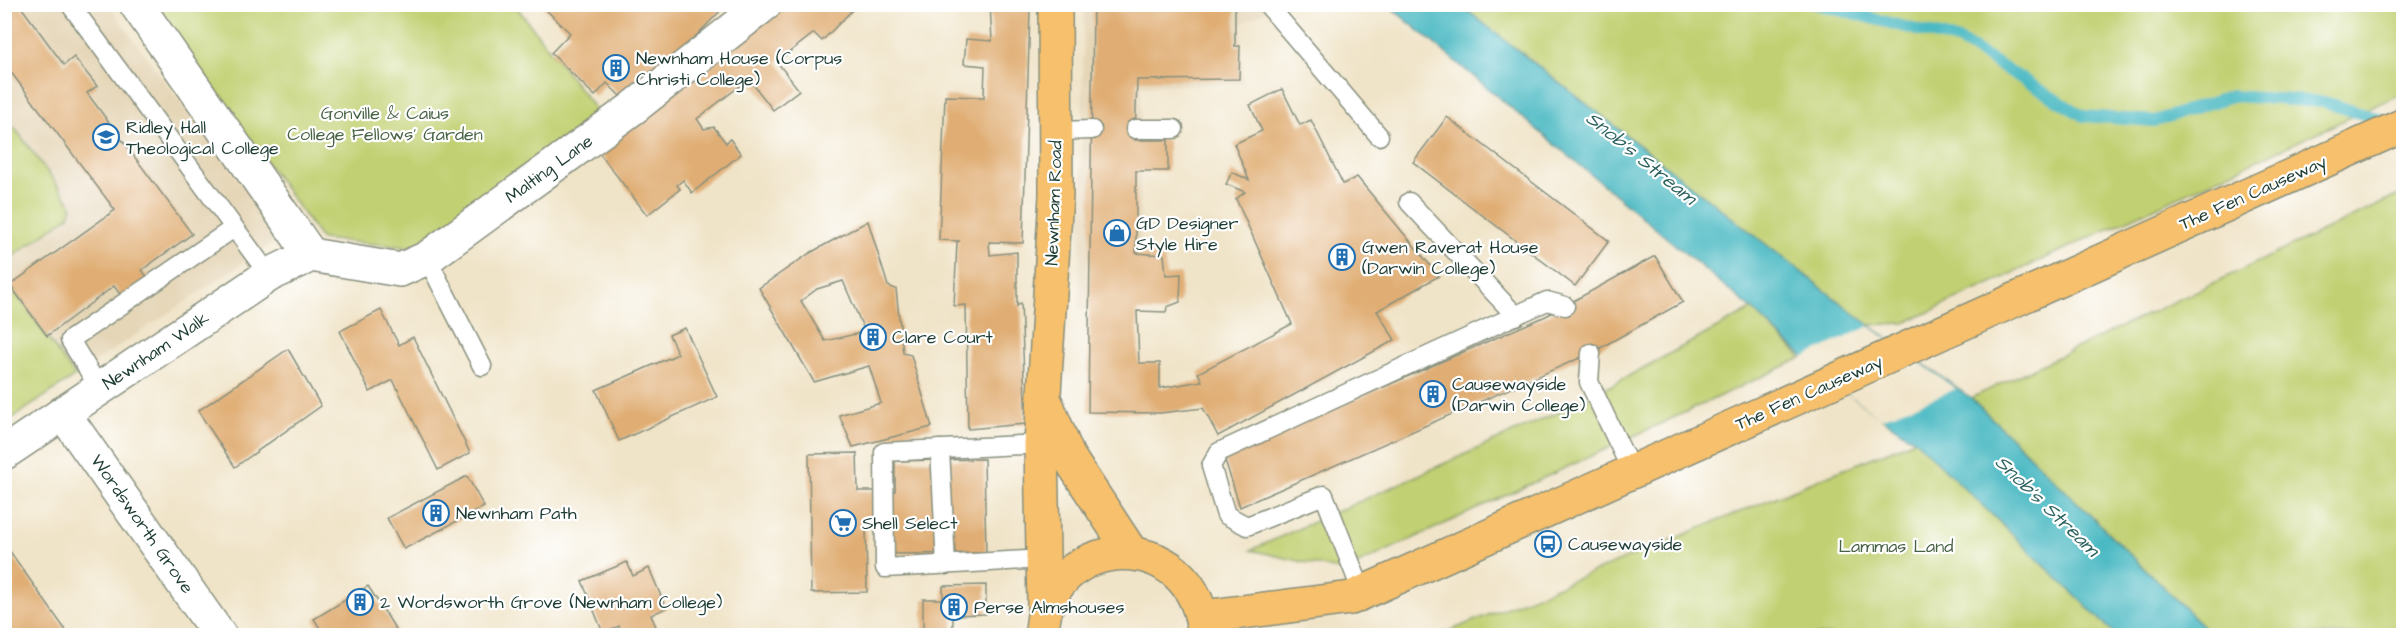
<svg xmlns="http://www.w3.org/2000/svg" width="2408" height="640" font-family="'Architects Daughter',sans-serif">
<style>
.built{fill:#e5d6b7}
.green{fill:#c1d072;stroke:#708653;stroke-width:1.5}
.water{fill:#4bb9c3;stroke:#357b7c;stroke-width:1.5}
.pier{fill:#f0e4c8}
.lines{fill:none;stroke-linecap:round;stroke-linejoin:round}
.stream{stroke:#4bb9c3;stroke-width:12}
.building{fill:#e0ae75;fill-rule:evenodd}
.service-casing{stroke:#88907e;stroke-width:21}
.minor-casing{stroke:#88907e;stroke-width:36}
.primary-casing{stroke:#88907e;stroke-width:36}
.service{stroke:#fff;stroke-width:18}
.minor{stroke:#fff;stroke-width:33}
.primary{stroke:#f7c06c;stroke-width:33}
.labels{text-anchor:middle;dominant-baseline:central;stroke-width:4.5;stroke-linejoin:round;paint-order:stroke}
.poi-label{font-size:18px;fill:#1f3d34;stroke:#fff;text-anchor:start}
.park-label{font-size:18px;fill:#486244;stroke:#fff}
.street-label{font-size:18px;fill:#1f3d34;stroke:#fff}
.water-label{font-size:20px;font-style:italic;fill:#2c625f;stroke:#fff}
</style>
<rect width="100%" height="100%" fill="#fff"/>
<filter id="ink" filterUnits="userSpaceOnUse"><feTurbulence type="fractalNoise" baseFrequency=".0167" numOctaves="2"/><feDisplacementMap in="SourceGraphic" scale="12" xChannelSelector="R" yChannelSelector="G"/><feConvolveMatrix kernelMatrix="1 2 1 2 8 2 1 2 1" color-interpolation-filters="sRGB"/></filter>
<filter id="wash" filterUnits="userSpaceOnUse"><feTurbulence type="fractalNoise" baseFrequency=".008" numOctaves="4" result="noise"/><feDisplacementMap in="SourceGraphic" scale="24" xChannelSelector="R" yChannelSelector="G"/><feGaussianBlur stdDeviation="1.35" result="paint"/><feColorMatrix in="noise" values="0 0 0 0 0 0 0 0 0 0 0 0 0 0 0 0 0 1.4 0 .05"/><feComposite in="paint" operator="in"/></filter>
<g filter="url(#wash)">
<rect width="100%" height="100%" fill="#f0e4c8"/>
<g class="built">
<path d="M5,5H108L281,237L5,423Z"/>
<path d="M1084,5H1279L1240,24L1243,83L1141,86L1140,310L1079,309Z"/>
</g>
<g class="green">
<path d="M155,5H515L599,114L416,248L321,239Z"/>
<path d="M1460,5H2403V93L1905,323L1869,325Z"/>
<path d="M14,127L72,205L69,216L5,262V133Z"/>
<path d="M2403,193V635H2212L1971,398Z"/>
<path d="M4,277L75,376L5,423H4Z"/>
<path d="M1752,309L1802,358L1343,571L1251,550L1575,405Z"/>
<path d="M1915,440L2116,635L1437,636Z"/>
</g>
<path class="water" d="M1388,5H1460L1869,325L1971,398L2212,635H2116L1915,440C1855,403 1802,358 1752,309Z"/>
<path class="pier" d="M1869,326L1956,389L1881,419L1802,358Z"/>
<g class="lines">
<path class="stream" d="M1816,4L1960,41L2083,116L2155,121L2232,96L2324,102L2391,123"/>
</g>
<g id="blocks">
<g class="building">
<path d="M4,4H19L64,65L74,57L97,86L87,93L192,234L142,270L148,278L122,297L114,286L47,336L10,285L115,210L4,63Z"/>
<path d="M540,4H727L629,105L607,83L595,96L551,53L570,33Z"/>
<path d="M774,4H858L822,41L814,33L777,62L799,90L773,110L749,79L697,119L704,129L714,127L726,143L730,139L741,154L692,193L683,180L677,185L680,189L647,215L593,145Z"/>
<path d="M990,4H1030V10L1023,243L989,242L990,255L1017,252V306L1021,303L1026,424L968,429L966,305L954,306L957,242L960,241L939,240L945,96L984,97L985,66L964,64L966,39L992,41Z"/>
<path d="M1093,4H1235V46H1240L1239,79L1137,80L1135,140H1168V171H1136V253L1164,255L1166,275L1181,274L1180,302L1167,307L1166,312L1137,311L1139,363H1160V388L1202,381L1198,373L1292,324L1236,199L1245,192L1226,184L1232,172L1249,180L1234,144L1262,131L1250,105L1282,89L1300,125L1311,120L1343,184L1357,177L1439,276L1377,311L1395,340L1218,436L1203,408L1160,413L1088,412Z"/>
<path d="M1447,117L1609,241L1575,286L1413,162Z"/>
<path d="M868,221L888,286L896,289L903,353L911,355L932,427L853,447L839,415L881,403L869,366L814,382L759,288L810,253ZM843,281L865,332L825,341L801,301L817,289Z"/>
<path d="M1655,256L1683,302L1591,353L1240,507L1224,457L1546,316Z"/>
<path d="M381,310L399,345L413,337L470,453L438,470L393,380L370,392L340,331Z"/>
<path d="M685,328L717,397L619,441L596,390L678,354L669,335Z"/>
<path d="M288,349L321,406L235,467L198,411Z"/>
<path d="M857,453L858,491H895V461L984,459L986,553L892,554V524H866L867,592L811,593L809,454Z"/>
<path d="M467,476L484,507L404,549L387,518Z"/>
<path d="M4,543L67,632L62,636H4Z"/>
<path d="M627,562L633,576L649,568L666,608L651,615L660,636H623L619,626L603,633L582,581Z"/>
<path d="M986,585V614L953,615V636H923V599H943V586Z"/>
<path d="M368,586L400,636H325L314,619Z"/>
</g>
</g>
</g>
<g filter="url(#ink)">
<use href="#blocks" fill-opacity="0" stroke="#88907e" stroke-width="1.5"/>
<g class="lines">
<defs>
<g id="service">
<path d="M70,4L269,275"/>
<path d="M1267,4L1379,136"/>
<path d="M1135,129H1174"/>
<path d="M1057,131L1092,130"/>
<path d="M1409,202L1516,316"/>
<path d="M427,258L482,366"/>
<path d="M1591,353L1589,382L1625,457"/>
<path d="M100,389L70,340L234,228"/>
<path d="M1041,444L884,452L885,568L1043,559"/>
<path d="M940,449L946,565"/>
<path d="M1362,592L1324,495L1247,526L1226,515L1211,466L1219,452L1547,301L1565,306"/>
</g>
<g id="minor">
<path d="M136,4L311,255"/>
<path d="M311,255L400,270L427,258L633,108L765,4"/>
<path d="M63,413L220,636"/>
<path d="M4,453L269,275L311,255"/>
</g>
<g id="primary">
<path d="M1047,405L1068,456L1131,552"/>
<path d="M1044,607L1041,444L1056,195L1055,4"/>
<path d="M1203,617L1351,598L2404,125"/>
<path d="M1042,636C1042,532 1197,520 1204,636"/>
</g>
</defs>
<use href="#service" class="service-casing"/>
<use href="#minor" class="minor-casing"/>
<use href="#primary" class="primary-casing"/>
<use href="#service" class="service"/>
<use href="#minor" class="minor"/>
<use href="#primary" class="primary"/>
</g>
</g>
<defs>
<symbol id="building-ring" viewBox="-11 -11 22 22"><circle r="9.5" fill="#fff" stroke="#1f6fb2" stroke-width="1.5"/><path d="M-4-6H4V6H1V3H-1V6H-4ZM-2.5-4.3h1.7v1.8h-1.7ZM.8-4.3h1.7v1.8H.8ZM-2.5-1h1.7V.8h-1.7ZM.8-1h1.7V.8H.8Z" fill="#1f6fb2"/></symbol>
<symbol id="university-ring" viewBox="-11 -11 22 22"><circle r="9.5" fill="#fff" stroke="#1f6fb2" stroke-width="1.5"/><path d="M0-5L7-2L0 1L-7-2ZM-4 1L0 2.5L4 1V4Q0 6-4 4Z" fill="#1f6fb2"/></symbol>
<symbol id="shop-ring" viewBox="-11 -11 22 22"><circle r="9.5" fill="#fff" stroke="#1f6fb2" stroke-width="1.5"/><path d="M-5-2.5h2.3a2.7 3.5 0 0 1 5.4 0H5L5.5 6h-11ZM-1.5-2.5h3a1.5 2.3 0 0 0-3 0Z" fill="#1f6fb2"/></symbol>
<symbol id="supermarket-ring" viewBox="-11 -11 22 22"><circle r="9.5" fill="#fff" stroke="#1f6fb2" stroke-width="1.5"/><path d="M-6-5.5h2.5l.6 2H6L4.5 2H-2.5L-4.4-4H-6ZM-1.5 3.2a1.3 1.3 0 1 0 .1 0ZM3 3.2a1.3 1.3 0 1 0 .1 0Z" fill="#1f6fb2"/></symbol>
<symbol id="bus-ring" viewBox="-11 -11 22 22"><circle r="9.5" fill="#fff" stroke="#1f6fb2" stroke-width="1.5"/><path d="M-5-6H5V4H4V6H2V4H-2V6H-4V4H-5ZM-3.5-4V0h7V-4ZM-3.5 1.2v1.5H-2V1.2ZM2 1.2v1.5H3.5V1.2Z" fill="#1f6fb2"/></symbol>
</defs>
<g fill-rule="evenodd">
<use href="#building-ring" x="601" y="53" width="30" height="30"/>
<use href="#university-ring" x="91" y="122" width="30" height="30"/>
<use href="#shop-ring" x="1102" y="218" width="30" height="30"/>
<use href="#building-ring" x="1327" y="242" width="30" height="30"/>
<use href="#building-ring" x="858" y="322" width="30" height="30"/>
<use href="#building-ring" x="1418" y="379" width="30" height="30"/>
<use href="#building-ring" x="421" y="498" width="30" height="30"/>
<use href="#supermarket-ring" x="828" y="508" width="30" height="30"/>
<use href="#bus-ring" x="1533" y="529" width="30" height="30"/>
<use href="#building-ring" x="345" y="587" width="30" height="30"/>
<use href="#building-ring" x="939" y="592" width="30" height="30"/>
</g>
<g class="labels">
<g class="poi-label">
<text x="636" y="58">Newnham House (Corpus<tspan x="636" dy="21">Christi College)</tspan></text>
<text x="126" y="127">Ridley Hall<tspan x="126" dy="21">Theological College</tspan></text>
<text x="1136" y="223">GD Designer<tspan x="1136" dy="21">Style Hire</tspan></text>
<text x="1362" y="247">Gwen Raverat House<tspan x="1362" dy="21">(Darwin College)</tspan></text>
<text x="892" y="337">Clare Court</text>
<text x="1452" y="384">Causewayside<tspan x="1452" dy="21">(Darwin College)</tspan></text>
<text x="456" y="513">Newnham Path</text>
<text x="862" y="523">Shell Select</text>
<text x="1568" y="544">Causewayside</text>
<text x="380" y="602">2 Wordsworth Grove (Newnham College)</text>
<text x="974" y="607">Perse Almshouses</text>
</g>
<g class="park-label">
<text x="385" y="113">Gonville &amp; Caius<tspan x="385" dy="21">College Fellows' Garden</tspan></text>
<text x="1896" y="546">Lammas Land</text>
</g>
<g class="street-label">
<text transform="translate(549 169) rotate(-36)">Malting Lane</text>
<text transform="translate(2253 193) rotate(-24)">The Fen Causeway</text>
<text transform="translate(1054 203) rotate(-88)">Newnham Road</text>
<text transform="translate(156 351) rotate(-34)">Newnham Walk</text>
<text transform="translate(1809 393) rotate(-24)">The Fen Causeway</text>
<text transform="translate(142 524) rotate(55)">Wordsworth Grove</text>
</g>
<g class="water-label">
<text transform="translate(1641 158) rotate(39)">Snob's Stream</text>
<text transform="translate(2047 506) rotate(44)">Snob's Stream</text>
</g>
</g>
<rect width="2408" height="640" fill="none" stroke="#fff" stroke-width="24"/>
</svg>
